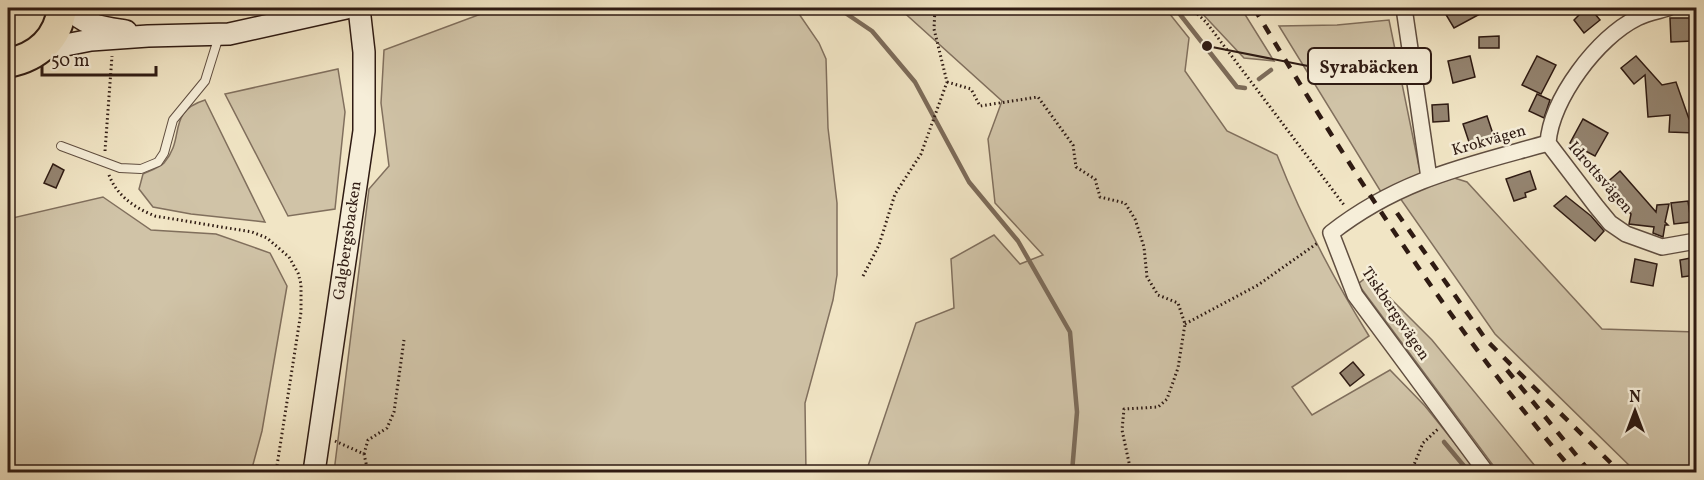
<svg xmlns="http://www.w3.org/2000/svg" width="1704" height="480" font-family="Vollkorn,serif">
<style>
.green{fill:#d0c3a7;stroke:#806f5d;stroke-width:1.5}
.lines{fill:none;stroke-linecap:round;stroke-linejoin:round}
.stream{stroke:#7c6b59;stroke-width:4.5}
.building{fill:#948470;stroke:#2f1b13;stroke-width:1.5}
.lane-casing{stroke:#604e40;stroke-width:10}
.street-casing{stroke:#604e40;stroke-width:18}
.secondary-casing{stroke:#2f1b13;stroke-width:24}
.highway-casing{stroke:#2f1b13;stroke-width:32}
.path{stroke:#2f1b13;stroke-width:3;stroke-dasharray:1.5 3;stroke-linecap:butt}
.lane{stroke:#f6eed9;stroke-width:8}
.street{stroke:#f6eed9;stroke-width:15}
.secondary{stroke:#f6eed9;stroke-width:21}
.highway{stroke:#f1e5c5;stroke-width:28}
.rail{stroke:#2f1b13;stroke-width:4.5;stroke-dasharray:10 10;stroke-linecap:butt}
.labels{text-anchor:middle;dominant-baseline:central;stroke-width:5;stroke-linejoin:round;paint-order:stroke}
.street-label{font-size:16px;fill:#2f1b13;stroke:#f6eed9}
.leader{fill:none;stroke:#2f1b13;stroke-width:2}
.callout-dot{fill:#2f1b13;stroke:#f6eed9;stroke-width:2}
.callout{fill:#f6eed9;stroke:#2f1b13;stroke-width:2}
.callout-label{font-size:18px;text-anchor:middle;font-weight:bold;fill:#2f1b13}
</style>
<rect width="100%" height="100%" fill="#f1e5c5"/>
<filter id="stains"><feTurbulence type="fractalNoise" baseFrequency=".00333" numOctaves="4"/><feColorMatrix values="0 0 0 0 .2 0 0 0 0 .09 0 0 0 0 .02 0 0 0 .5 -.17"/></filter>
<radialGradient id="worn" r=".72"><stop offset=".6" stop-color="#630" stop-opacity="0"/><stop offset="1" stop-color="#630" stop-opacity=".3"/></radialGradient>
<g class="green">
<path d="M497,8H795L819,43L826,59L828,128L837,203V275L833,300L805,403L806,472H334L369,189L389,166L381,103L384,50Z"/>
<path d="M899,8H1165L1189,38L1185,71L1227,131L1277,155C1302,219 1333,278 1369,336L1292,387L1312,415L1390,370L1425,406L1478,472H866L916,323L954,308L951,259L994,235L1020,264L1043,255L995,203L988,139L1002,101Z"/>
<path d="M1197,8H1241L1274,61L1244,58Z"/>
<path d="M1389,20L1419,167L1467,182L1602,329L1696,332V472H1636L1495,334L1400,198L1389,205L1279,26L1337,25Z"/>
<path d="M338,69L345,112L335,209L288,216L225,94Z"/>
<path d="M205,100L265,222L191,214L153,207L139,189L143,174C149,171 159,168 164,163C186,138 166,112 205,100Z"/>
<path d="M103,197L151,230L216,234L270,253L287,286L262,431L251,472H8V219Z"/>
<path d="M1368,276L1432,340L1540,472H1498L1358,284Z"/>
</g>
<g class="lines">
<g class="stream">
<path d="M838,8L872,31L915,82L969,182L1018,241L1070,332L1077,412L1072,472"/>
<path d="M1175,8L1237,87L1245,88"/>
<path d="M1259,79L1271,70"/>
<path d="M1444,442L1469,472"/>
</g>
</g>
<g class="building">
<path d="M1442,8H1491L1454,28Z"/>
<path d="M1575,8H1590L1600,20L1584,33L1574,20L1580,14Z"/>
<path d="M1670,18H1692L1693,41L1671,42Z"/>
<path d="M1499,36V48H1479V37Z"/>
<path d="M1470,56L1475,77L1453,83L1448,61Z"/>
<path d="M1537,56L1556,65L1541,94L1522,85Z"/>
<path d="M1636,56L1662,85L1676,82L1689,119L1696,120L1695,133L1669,132L1670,115L1648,117L1645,75L1634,84L1621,68Z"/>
<path d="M1537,94L1550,100L1544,118L1529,111Z"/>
<path d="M1448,104L1449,121L1433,122L1432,105Z"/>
<path d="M1487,116L1495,140L1471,148L1463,124Z"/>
<path d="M1583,119L1608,133L1595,156L1570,143Z"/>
<path d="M53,164L64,170L56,188L44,183Z"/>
<path d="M1530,171L1536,189L1525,193L1526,197L1514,201L1506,179Z"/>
<path d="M1620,171L1656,212L1657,205L1669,204L1665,222L1668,225H1665L1663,237L1653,233L1654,227L1629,224L1631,214L1604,185Z"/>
<path d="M1566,196L1591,216L1604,231L1595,241L1554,206Z"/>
<path d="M1688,201L1691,222L1674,224L1671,203Z"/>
<path d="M1696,257V275L1682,277L1680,260Z"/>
<path d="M1635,259L1657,264L1653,286L1631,282Z"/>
<path d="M1353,362L1364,375L1350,386L1340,373Z"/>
</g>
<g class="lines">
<defs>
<path id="lane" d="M61,146L120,168L141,169L158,162L164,153L173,120L205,81L219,36"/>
<g id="street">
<path d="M1404,8L1429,178"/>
<path d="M1668,8C1658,11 1646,13 1637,18C1598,37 1551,99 1548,143L1596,206L1610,223L1626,234L1662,247L1696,241"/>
<path d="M1486,472L1355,295L1331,233C1400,179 1466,166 1548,143"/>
</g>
<g id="secondary">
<path d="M71,8C82,26 107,28 126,31"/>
<path d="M40,50L91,40L148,36L229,34L346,8"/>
<path id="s1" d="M314,472L364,131V52L359,8"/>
</g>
<path id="highway" d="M8,63C38,57 58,39 62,8"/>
</defs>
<use href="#lane" class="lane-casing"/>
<use href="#street" class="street-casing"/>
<use href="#secondary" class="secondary-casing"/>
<use href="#highway" class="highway-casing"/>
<g class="path">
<path d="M1191,8L1206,22L1344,205"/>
<path d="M947,82L971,89L980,106L1038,97L1073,145L1076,167L1095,179L1100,197L1125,203L1135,219L1144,247L1147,277L1158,295L1178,303L1185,324L1178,368L1167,399L1158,407L1124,409L1122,430L1131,472"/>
<path d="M105,151L112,56"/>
<path d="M109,175C117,196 135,208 155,216L252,232L267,238L289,257L298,273L301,284V312L276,472"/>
<path d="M863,276L879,245L895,194L921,154L947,82L934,29L935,8"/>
<path d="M1185,324L1258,285L1319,242"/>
<path d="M335,441L364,454L368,472"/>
<path d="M364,454L368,440L387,428L394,412L404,340"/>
<path d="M1411,472L1423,443L1438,429"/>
</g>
<use href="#lane" class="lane"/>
<use href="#street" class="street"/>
<use href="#secondary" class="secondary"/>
<use href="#highway" class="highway"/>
<g class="rail">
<path d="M1254,8C1351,170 1451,328 1574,472"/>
<path d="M1397,213L1487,341L1620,472"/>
<path d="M1507,370L1590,472"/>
</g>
</g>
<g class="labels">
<g class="street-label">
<text transform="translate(1489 141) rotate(-16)">Krokvägen</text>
<text transform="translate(1600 178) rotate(49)">Idrottsvägen</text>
<text stroke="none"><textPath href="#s1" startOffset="234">Galgbergsbacken</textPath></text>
<text transform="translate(1395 314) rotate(56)">Tiskbergsvägen</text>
</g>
</g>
<path class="leader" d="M1207 46L1308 66"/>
<circle class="callout-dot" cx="1207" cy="46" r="6"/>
<rect class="callout" x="1308" y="48" width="123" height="36" rx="6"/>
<g class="callout-label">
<text x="1369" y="73">Syrabäcken</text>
</g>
<rect width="1704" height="480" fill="none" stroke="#f1e5c5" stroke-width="30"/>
<rect x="9" y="9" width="1686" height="462" fill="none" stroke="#2f1b13" stroke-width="3"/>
<rect x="15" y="15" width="1674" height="450" fill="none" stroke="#2f1b13" stroke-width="1.5"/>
<g transform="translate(1635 411)" stroke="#f6eed9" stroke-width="4.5" paint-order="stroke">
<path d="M0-4.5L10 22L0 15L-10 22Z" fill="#2f1b13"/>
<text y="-9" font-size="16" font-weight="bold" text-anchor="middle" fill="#2f1b13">N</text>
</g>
<path d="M42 66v9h114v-9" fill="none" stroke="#2f1b13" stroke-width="3"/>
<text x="51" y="66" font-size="18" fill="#2f1b13" stroke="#f6eed9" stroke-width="4.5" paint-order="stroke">50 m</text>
<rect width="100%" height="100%" filter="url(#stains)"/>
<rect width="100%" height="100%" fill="url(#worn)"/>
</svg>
